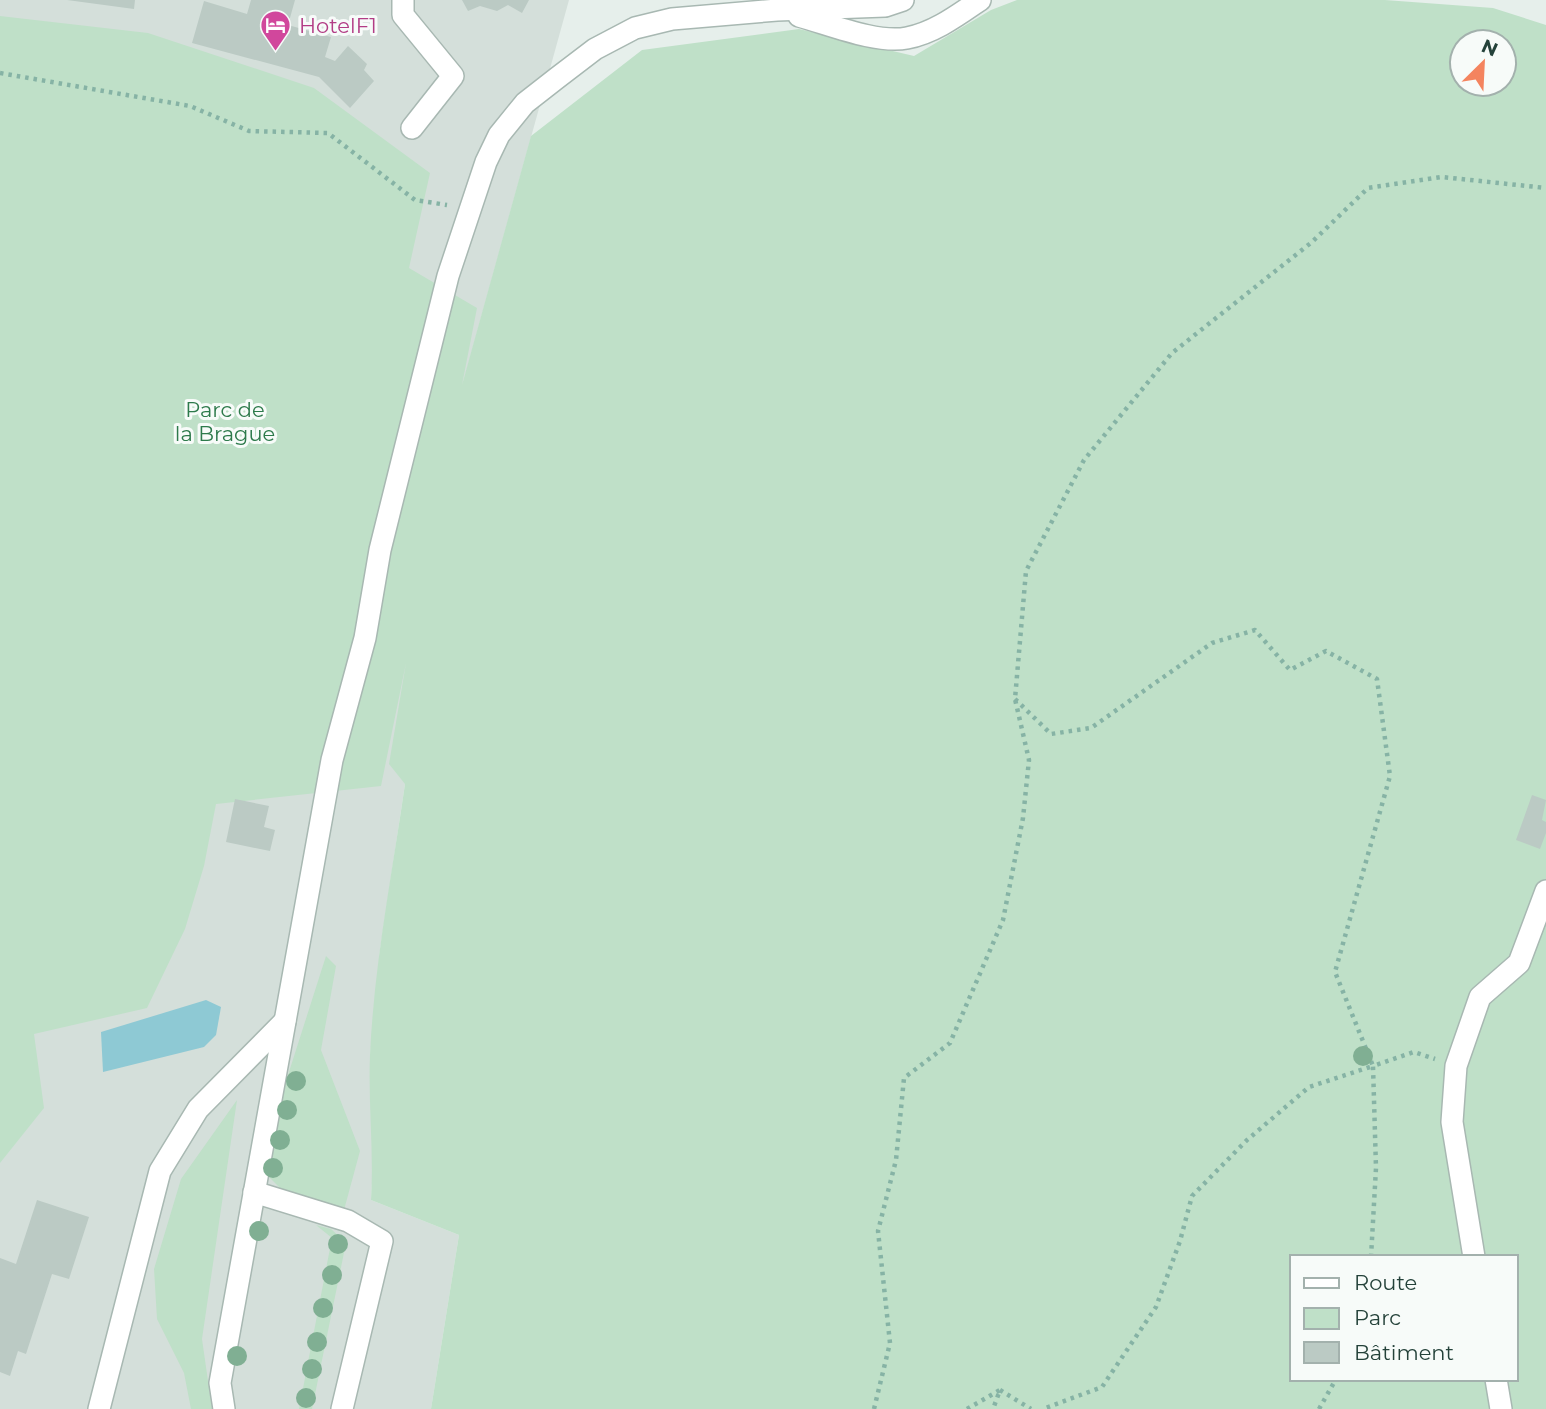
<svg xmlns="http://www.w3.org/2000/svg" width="1546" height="1409" font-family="Montserrat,sans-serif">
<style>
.built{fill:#d4dfda}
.green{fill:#bfe0c8;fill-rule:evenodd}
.water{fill:#8ec9d4}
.building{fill:#bbcac4}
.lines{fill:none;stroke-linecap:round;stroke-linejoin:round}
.minor-casing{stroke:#a8b8b2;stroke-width:24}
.path{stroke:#86b3a5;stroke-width:4.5;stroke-dasharray:3.5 5;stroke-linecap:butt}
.minor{stroke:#fff;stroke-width:21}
.tree{fill:#80af93}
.labels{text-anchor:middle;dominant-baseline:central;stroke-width:6;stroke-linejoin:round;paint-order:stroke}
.hotel-label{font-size:21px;fill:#b23c85;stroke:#f7fbf9;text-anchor:start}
.park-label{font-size:21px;fill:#2d7a4b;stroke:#f7fbf9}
</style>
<rect width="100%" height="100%" fill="#e6efeb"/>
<path class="built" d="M0,0H569L440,466L405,784L380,950L370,1057L374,1149L371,1200L459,1235L431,1409H0Z"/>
<g class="green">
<path d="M1017,0H1385L1493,8L1546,25V1409H431L459,1235L371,1200C374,1152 368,1103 370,1055C374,965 392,874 405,784L389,764L406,663L381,786L216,804L204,866L185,929L147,1008L34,1034L44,1108L0,1163V16L148,33L314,88L430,173L409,268L477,308L462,385L531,136L642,50L799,29L914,56L991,10ZM1462,42H1504V84H1462ZM1292,1257H1516V1379H1292Z"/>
<path d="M326,956L336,966L321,1050L360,1151L344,1210L284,1192L266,1174L273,1122Z"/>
<path d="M237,1100L202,1339L212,1409H191L184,1373L157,1319L154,1269L181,1179Z"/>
<path d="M316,1225L331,1229L346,1243L312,1409H299L332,1238Z"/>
</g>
<path class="water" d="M206,1000L221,1007L216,1035L204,1047L103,1072L101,1032Z"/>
<g class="building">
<path d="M67,0H135L134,9Z"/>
<path d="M251,0H295L288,25L331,37L325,57L335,61L348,46L367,64L364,70L374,81L350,108L319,77L192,43L204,1L247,14Z"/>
<path d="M462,0H529L522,13L508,5L497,11L480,6L468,11Z"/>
<path d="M1532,795L1546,800L1542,820L1546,822V833L1540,849L1516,840Z"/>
<path d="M235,799L269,806L264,827L275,830L270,851L226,842Z"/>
<path d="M37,1200L89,1217L69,1279L52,1274L26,1354L18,1351L10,1376L0,1372V1258L16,1264Z"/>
</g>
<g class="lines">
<defs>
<g id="minor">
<path d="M403,0V15L453,76L412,128"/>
<path d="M799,16C829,24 877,44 907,38C934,33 958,15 980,0"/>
<path d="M254,1192L348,1221L382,1241L342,1409"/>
<path d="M1474,1257L1452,1122L1456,1066L1480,997L1519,963L1546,891"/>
<path d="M1496,1379L1501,1409"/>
<path d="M99,1409L160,1171L198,1109L285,1021"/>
<path d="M224,1409L220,1383L332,760L365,638L380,550L448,276L486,162L499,135L525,103L557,78L595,49L635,28L672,19L777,10L885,6L903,0"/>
</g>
</defs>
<use href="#minor" class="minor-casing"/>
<g class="path">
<path d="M0,73L190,106L249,131L328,133L415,200L447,205"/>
<path d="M1015,699L1051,734L1091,728L1212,643L1255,630L1290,670L1326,651L1377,679L1390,776L1335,972L1373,1066L1309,1087L1247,1140L1192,1196L1180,1241L1156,1307L1102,1387L1043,1409"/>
<path d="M1371,1257L1376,1168L1373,1066L1414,1052L1435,1059"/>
<path d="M1000,1390L1031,1409"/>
<path d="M874,1409L890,1343L878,1231L896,1160L904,1078L950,1043L1003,920L1023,818L1029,760L1015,699L1026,571L1084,460L1172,353L1312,242L1368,188L1442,177L1546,188"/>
<path d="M967,1409L1000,1390L993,1409"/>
<path d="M1319,1409L1336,1379"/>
</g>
<use href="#minor" class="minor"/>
</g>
<g class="tree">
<circle cx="1363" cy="1056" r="10"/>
<circle cx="296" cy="1081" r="10"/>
<circle cx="287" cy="1110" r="10"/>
<circle cx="280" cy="1140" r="10"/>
<circle cx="273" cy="1168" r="10"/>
<circle cx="259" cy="1231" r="10"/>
<circle cx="338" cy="1244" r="10"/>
<circle cx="332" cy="1275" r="10"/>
<circle cx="323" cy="1308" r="10"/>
<circle cx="317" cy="1342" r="10"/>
<circle cx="237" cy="1356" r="10"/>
<circle cx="312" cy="1369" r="10"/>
<circle cx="306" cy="1398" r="10"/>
</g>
<defs>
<symbol id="hotel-pin" viewBox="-11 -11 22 30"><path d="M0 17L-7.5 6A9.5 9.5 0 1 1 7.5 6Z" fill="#d1479c" stroke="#f7fbf9"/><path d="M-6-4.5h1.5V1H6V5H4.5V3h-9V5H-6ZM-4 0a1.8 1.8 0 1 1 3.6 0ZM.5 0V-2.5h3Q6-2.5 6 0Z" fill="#fff"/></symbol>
</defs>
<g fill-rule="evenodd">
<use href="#hotel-pin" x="258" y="8" width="35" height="47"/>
</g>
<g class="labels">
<g class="hotel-label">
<text x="299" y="25">HotelF1</text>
</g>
<g class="park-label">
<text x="225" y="409">Parc de<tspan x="225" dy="24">la Brague</tspan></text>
</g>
</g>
<rect x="1290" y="1255" width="228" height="126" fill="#f7fbf9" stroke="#a3b1ad" stroke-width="2"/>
<rect x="1304" y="1278" width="35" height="10" fill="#ffffff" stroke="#a3b1ad" stroke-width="2"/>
<text x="1354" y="1290" font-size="21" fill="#24423a">Route</text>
<rect x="1304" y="1308" width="35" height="21" fill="#bfe0c8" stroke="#a3b1ad" stroke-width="2"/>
<text x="1354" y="1325" font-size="21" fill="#24423a">Parc</text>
<rect x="1304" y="1342" width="35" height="21" fill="#bbcac4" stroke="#a3b1ad" stroke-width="2"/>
<text x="1354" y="1360" font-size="21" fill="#24423a">Bâtiment</text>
<g transform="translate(1483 63) rotate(24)"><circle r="33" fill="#f7fbf9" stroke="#a3b1ad" stroke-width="2"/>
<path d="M0-5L12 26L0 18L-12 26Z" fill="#f4845f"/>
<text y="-10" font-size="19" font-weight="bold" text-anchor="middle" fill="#24423a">N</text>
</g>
</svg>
